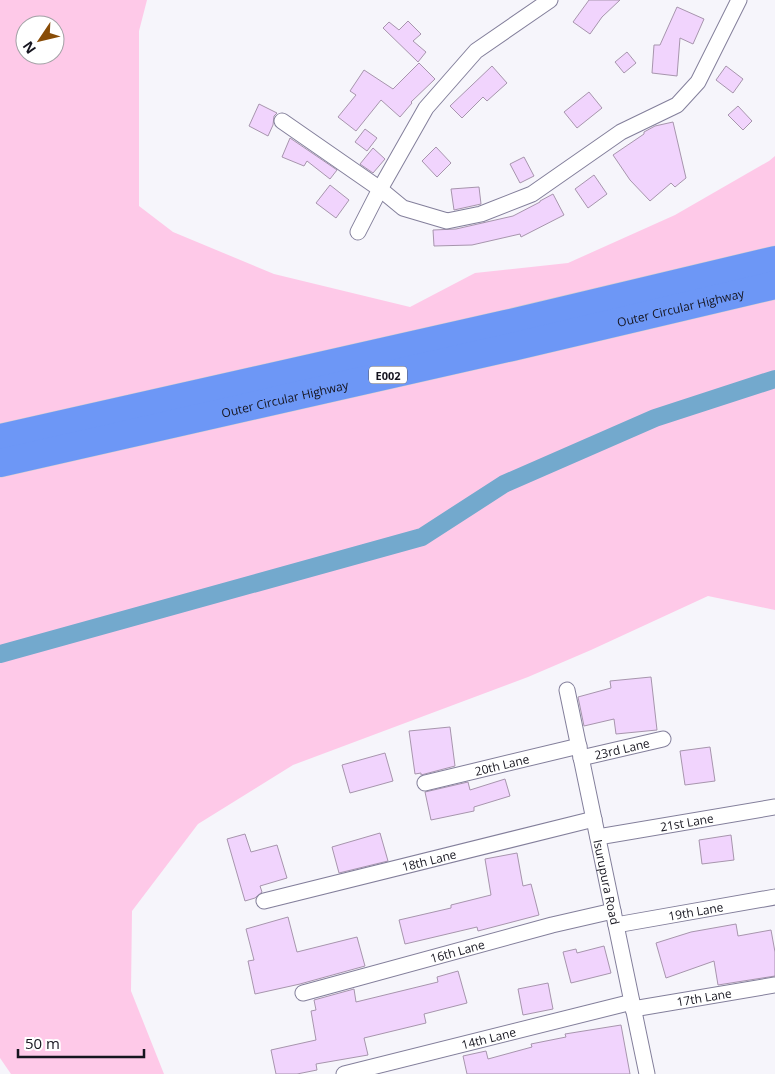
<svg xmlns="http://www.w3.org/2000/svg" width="775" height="1074" font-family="'Open Sans',sans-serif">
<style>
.green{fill:#fec9e8;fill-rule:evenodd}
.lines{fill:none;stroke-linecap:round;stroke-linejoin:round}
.canal{stroke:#73a9cd;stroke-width:18}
.building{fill:#f1d4fd;stroke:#a795ad}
.street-casing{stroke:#837f9b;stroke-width:17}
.highway-casing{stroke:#d0d0d2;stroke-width:29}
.street{stroke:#fff;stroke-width:15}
.highway{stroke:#6d97f6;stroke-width:28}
.labels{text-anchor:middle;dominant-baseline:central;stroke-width:4;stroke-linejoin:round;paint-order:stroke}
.shield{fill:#fff;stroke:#5c5b62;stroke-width:1}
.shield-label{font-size:11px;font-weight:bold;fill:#16151f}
.street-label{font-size:12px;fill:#16151f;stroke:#fff}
</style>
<rect width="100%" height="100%" fill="#f6f5fb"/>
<path class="green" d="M0,0H147L139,31V206L173,232L274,274L410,307L475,273L568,263L675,215L769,161L775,156V610L708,596L591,650L528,677L293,765L198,824L132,911L131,991L164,1074H11L0,1058ZM25,25H55V55H25Z"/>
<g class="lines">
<path class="canal" d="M0,654L422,537L504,484L655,418L775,379"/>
</g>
<g class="building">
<path d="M589,0H620L602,17L590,34L573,22Z"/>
<path d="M677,7L704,19L693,44L680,38L677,76L652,73L654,45H660Z"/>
<path d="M408,21L421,34L413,41L426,52L418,62L383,28L389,22L399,30Z"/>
<path d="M627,52L636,63L624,73L615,62Z"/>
<path d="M419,63L435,79L411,102L412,103L400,117L381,100L356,131L338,117L356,95L350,91L364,70L393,89Z"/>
<path d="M492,66L507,83L487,101L483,97L462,118L450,106Z"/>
<path d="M726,66L743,79L733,93L716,80Z"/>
<path d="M589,92L602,108L577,128L564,112Z"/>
<path d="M259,104L277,113L274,116L273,125L268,136L249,126Z"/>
<path d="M738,106L752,121L743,130L728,115Z"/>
<path d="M673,122L686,178L675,187L671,183L650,201L630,180L613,155L644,134V132L655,126Z"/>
<path d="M365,129L377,138L367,151L355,142Z"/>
<path d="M290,138L337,170L330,179L307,161L304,166L282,157Z"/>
<path d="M436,147L451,163L437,177L422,161Z"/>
<path d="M373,148L385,159L373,173L360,164Z"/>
<path d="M524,157L534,176L520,183L510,164Z"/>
<path d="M594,175L607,194L588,208L575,189Z"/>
<path d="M330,185L349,200L336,218L316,203Z"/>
<path d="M479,187L481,204L454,210L451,189Z"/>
<path d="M553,194L564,215L521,237L520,234L472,245L434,246L433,230L456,229L513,216L540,202V201Z"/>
<path d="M651,677L657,730L616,734L614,719L584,726L578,697L611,688L610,681Z"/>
<path d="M450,727L455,766L421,775V773L415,774L409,731Z"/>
<path d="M710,747L715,781L685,785L680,751Z"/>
<path d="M385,753L393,781L350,793L342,765Z"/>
<path d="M505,779L510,796L474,807V811L431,820L425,792L468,782L470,790Z"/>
<path d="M380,833L388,861L339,873L332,847Z"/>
<path d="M245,834L251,852L277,845L287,878L260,886L262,892L255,898L245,901L227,839Z"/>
<path d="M731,835L734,860L702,864L699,840Z"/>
<path d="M517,853L523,886L531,884L539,915L478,931L477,927L405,944L399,920L451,908V905L491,895L485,859Z"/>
<path d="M288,917L297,952L357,937L365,966L300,984L255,994L248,961L254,960L246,929Z"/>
<path d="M736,924L738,936L771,930L775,952V976L718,985L714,961L666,978L656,943L691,932Z"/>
<path d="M604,946L611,973L571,983L563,952L576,949L577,953Z"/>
<path d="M458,971L467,1003L424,1014L426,1023L364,1038L368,1055L316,1064L317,1070L297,1074H276L271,1050L316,1040L311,1011L316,1010L314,1000L354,989L356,1002L438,982L437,977Z"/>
<path d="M548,983L553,1009L523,1015L518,989Z"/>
<path d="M621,1025L630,1074H467L463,1056L486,1051L488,1059L532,1047L531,1044L566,1037L565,1034Z"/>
</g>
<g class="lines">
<defs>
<g id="street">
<path d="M282,121L380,189L403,208L447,221L481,214L532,194L621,132L677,105L698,82L739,0"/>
<path d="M358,232L380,189L426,108L476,51L550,0"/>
<path id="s1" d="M567,690L647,1074"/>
<path id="s2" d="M581,758L663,739"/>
<path id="s3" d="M425,783L579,746"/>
<path id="s4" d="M598,837L775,807"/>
<path id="s5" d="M264,901L594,819"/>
<path id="s6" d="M616,925L775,897"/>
<path id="s7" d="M303,993L552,925L613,911"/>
<path id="s8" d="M633,1009L775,985"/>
<path id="s9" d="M344,1074L632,1002"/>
</g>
<g id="highway">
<path d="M0,438L506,324L775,260"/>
<path id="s10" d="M0,463L512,347L775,285"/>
</g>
</defs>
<use href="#street" class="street-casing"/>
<use href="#highway" class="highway-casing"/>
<use href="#street" class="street"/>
<use href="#highway" class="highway"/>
</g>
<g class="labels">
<rect class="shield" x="369" y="366.5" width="38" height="17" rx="4"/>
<g class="shield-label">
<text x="388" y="375">E002</text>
</g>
<g class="street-label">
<text stroke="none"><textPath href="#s10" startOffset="698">Outer Circular Highway</textPath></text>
<text stroke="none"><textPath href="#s10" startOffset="292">Outer Circular Highway</textPath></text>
<text stroke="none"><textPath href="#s2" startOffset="42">23rd Lane</textPath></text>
<text stroke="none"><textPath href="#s3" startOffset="79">20th Lane</textPath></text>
<text stroke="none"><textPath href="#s4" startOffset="90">21st Lane</textPath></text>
<text stroke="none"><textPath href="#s5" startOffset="170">18th Lane</textPath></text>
<text stroke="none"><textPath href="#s1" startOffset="196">Isurupura Road</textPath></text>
<text stroke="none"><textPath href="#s6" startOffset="81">19th Lane</textPath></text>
<text stroke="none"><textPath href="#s7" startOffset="160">16th Lane</textPath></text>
<text stroke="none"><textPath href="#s8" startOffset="72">17th Lane</textPath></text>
<text stroke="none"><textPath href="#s9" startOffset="149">14th Lane</textPath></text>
</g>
</g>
<g transform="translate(40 40) rotate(235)"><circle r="24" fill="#ffffff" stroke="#a2a1a5"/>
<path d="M0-4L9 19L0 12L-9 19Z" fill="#884c07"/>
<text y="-8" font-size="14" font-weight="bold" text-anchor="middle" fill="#16151f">N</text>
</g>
<path d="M18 1049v8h126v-8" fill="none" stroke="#16151f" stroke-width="2.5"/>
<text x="25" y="1049" font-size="15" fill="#16151f" stroke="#ffffff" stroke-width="4" paint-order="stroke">50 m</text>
</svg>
